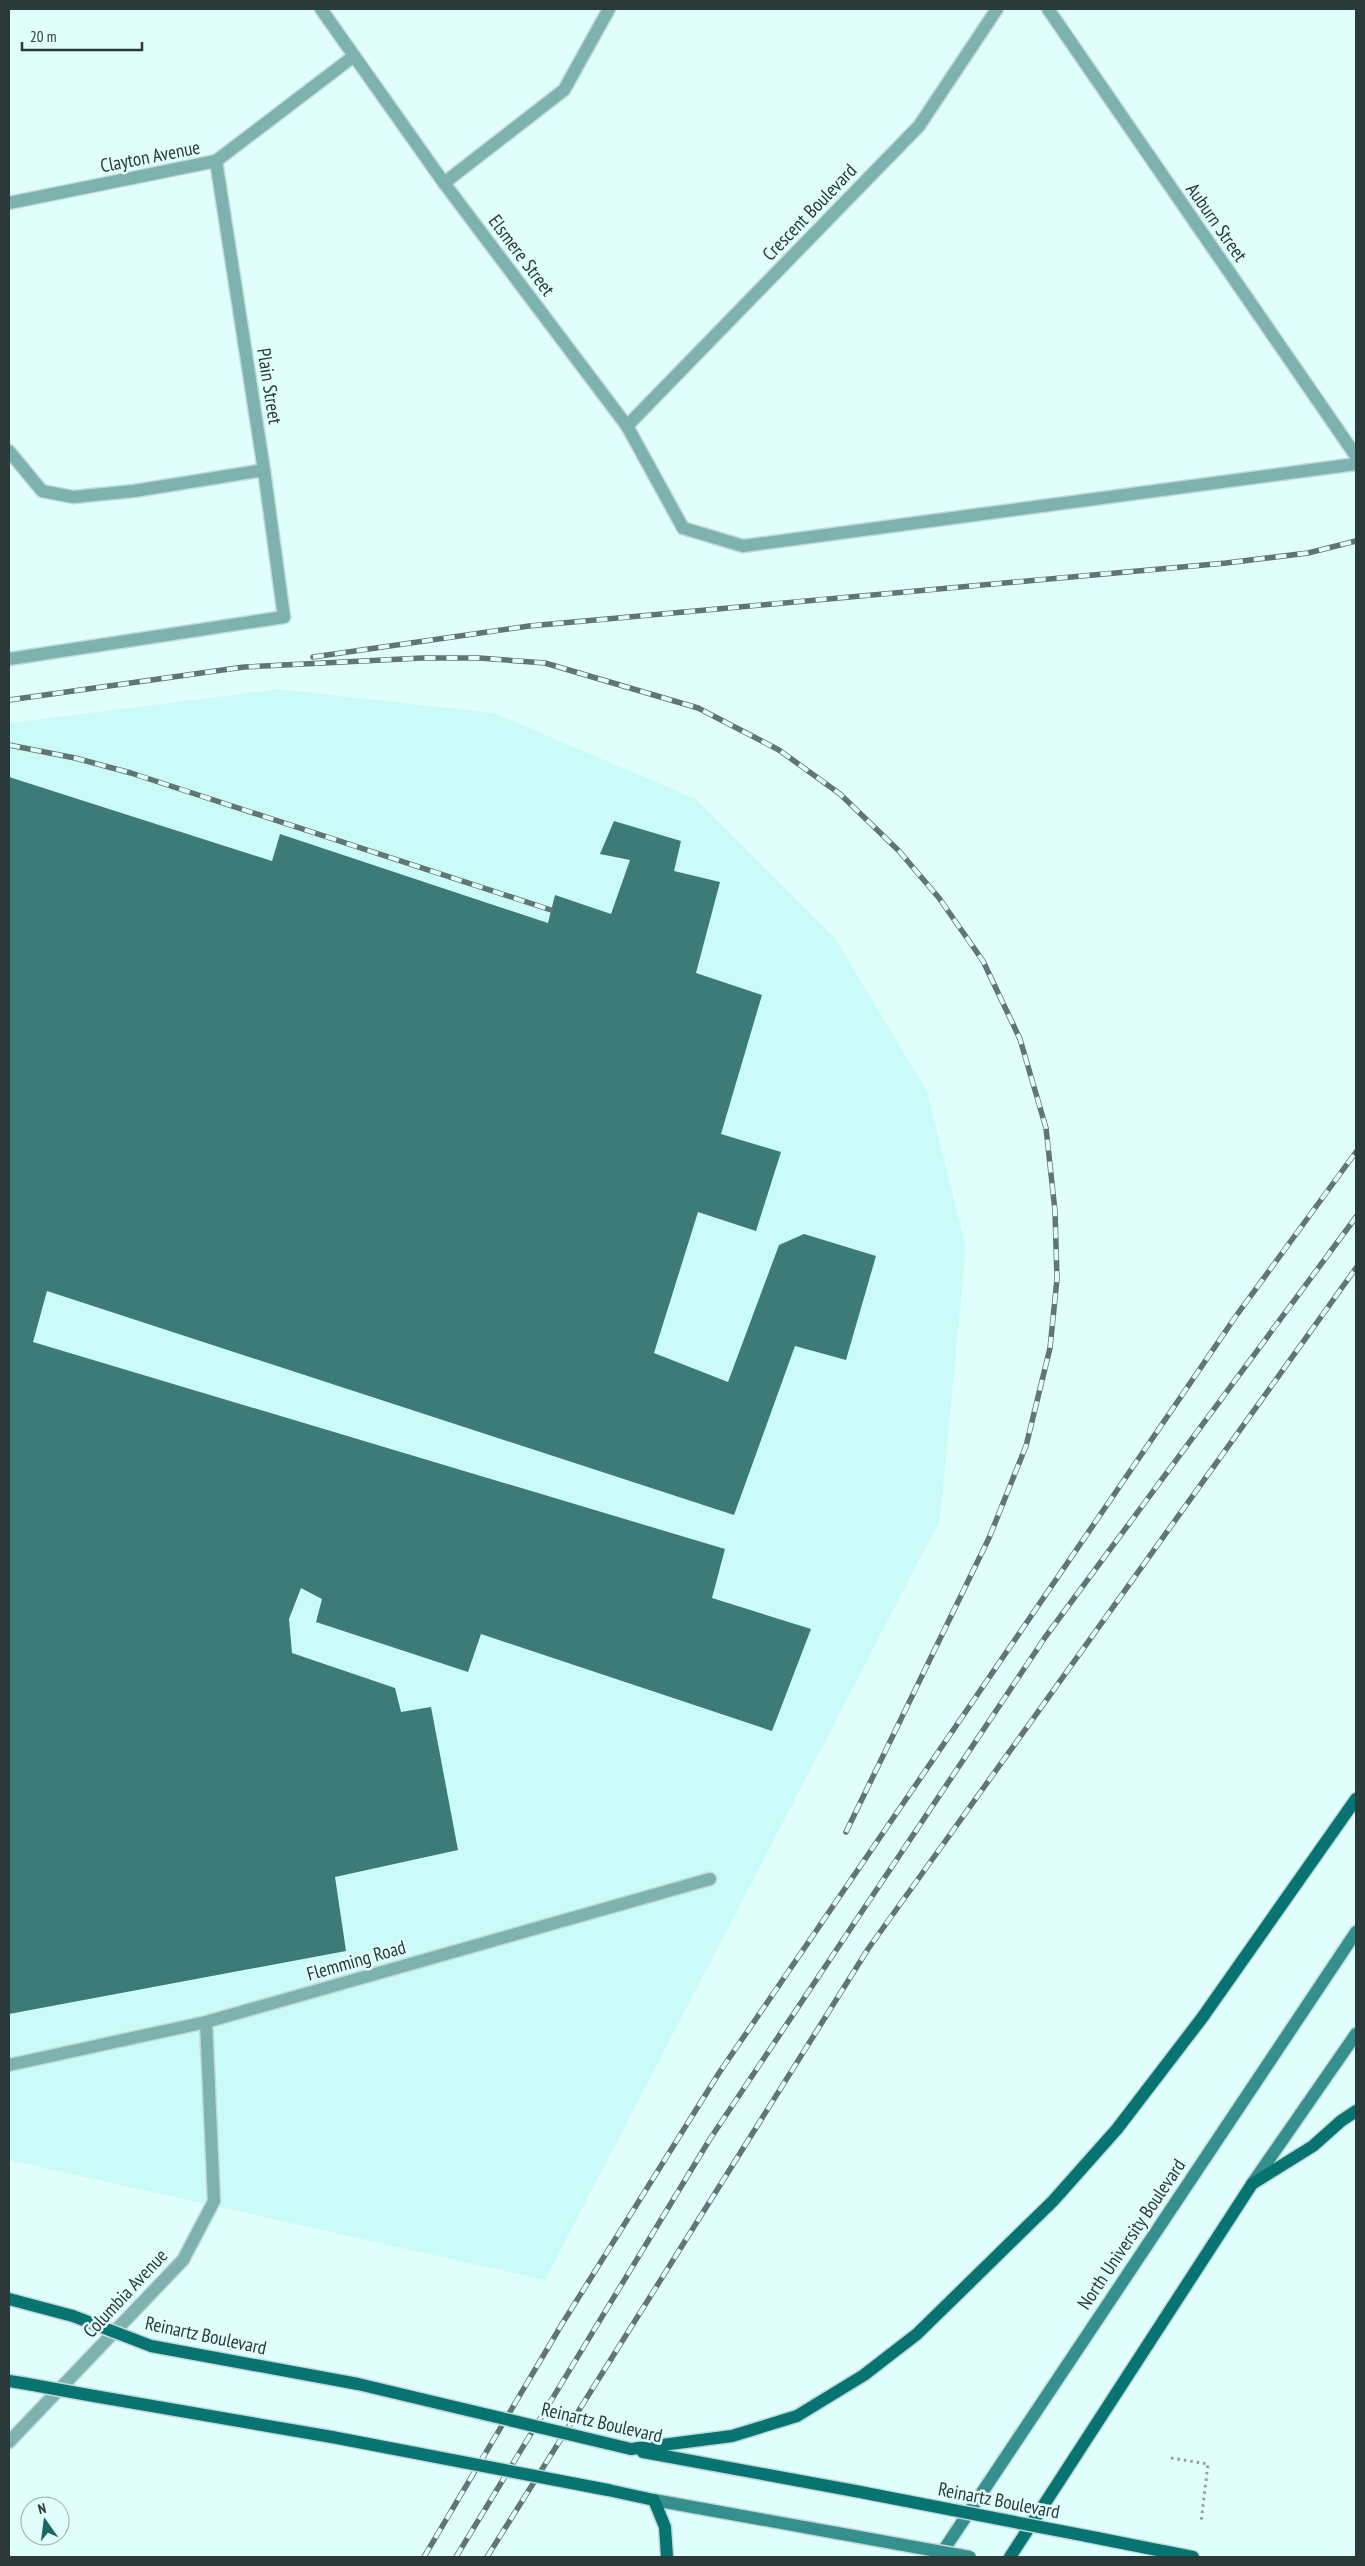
<svg xmlns="http://www.w3.org/2000/svg" width="1365" height="2566" font-family="'PT Sans Narrow',sans-serif">
<style>
.built{fill:#cbfbf8}
.building{fill:#3c7b78}
.lines{fill:none;stroke-linecap:round;stroke-linejoin:round}
.service-casing{stroke:#bfdbd9;stroke-width:15}
.minor-casing{stroke:#bfdbd9;stroke-width:15}
.secondary-casing{stroke:#bfdbd9;stroke-width:15}
.primary-casing{stroke:#bfdbd9;stroke-width:15}
.path{stroke:#8ca3a1;stroke-width:3;stroke-dasharray:2.5 4;stroke-linecap:butt}
.service{stroke:#7db2af;stroke-width:12}
.minor{stroke:#7db2af;stroke-width:12}
.secondary{stroke:#35908d;stroke-width:12}
.primary{stroke:#087471;stroke-width:12}
.rail-casing{stroke:#617573;stroke-width:5.5}
.rail{stroke:#e0fefc;stroke-width:4;stroke-dasharray:11;stroke-linecap:butt}
.secondary-bridge-casing{stroke:#bfdbd9;stroke-width:15;stroke-linecap:butt}
.primary-bridge-casing{stroke:#bfdbd9;stroke-width:15;stroke-linecap:butt}
.secondary-bridge{stroke:#35908d;stroke-width:12}
.primary-bridge{stroke:#087471;stroke-width:12}
.labels{text-anchor:middle;dominant-baseline:central;stroke-width:5;stroke-linejoin:round;paint-order:stroke}
.street-label{font-size:19px;fill:#2b3a39;stroke:#e0fefc}
</style>
<rect width="100%" height="100%" fill="#e0fefc"/>
<path class="built" d="M279,689L494,713L696,799L834,937L927,1091L966,1247L940,1520L545,2280L9,2160V723Z"/>
<path class="building" d="M9,777L272,861L280,834L548,923L555,895L611,914L630,860L600,854L614,821L681,841L674,871L720,882L696,973L762,995L721,1134L781,1152L756,1231L698,1212L654,1353L728,1382L779,1245L804,1234L876,1256L846,1360L795,1346L734,1515L47,1291L33,1342L725,1549L712,1598L811,1629L772,1731L481,1634L468,1672L316,1622L322,1599L301,1588L289,1619L292,1653L395,1688L401,1712L431,1707L458,1850L335,1877L346,1951L9,2014Z"/>
<g class="lines">
<defs>
<g id="service">
<path d="M444,183L564,90L609,9"/>
<path d="M9,451L42,491L73,497L134,491L264,470"/>
<path d="M683,528L743,546L1356,464"/>
<path d="M9,659L284,617"/>
</g>
<g id="minor">
<path d="M321,9L444,183L627,426L683,528"/>
<path d="M1048,9L1356,456"/>
<path d="M216,161L264,470L284,617"/>
<path d="M9,203L216,161L354,56"/>
<path d="M627,426L919,126L997,9"/>
<path d="M9,2065L206,2022L710,1879"/>
<path d="M9,2442L183,2260L214,2201L206,2022"/>
</g>
<g id="secondary">
<path d="M1252,2184L1356,2034"/>
<path d="M654,2500L837,2533"/>
<path d="M939,2557L1356,1932"/>
</g>
<g id="primary">
<path d="M9,2299L73,2316"/>
<path d="M151,2346L358,2384"/>
<path d="M9,2381L22,2383"/>
<path d="M94,2396L332,2437"/>
<path d="M631,2449L732,2436L797,2416L864,2375L917,2334L1053,2201L1117,2129L1202,2018L1356,1799"/>
<path d="M643,2452L855,2491"/>
<path d="M608,2490L654,2500L665,2527L667,2557"/>
<path d="M1097,2538L1193,2557"/>
<path d="M1010,2557L1252,2184L1313,2146L1341,2121L1356,2111"/>
</g>
</defs>
<use href="#service" class="service-casing"/>
<use href="#minor" class="minor-casing"/>
<use href="#secondary" class="secondary-casing"/>
<use href="#primary" class="primary-casing"/>
<path class="path" d="M1171,2458L1208,2464L1201,2522"/>
<use href="#service" class="service"/>
<use href="#minor" class="minor"/>
<use href="#secondary" class="secondary"/>
<use href="#primary" class="primary"/>
<defs>
<g id="rail">
<path d="M313,657L529,626L1226,563L1308,553L1356,541"/>
<path d="M9,700L244,667L422,658H479L545,663L698,708L779,750L840,794L899,851L939,898L983,961L1020,1039L1046,1128L1055,1211L1057,1279L1050,1348L1026,1446L989,1538L846,1832"/>
<path d="M9,745L75,758L131,773L551,910"/>
<path d="M424,2557L562,2324L719,2073L1236,1316L1356,1152"/>
<path d="M456,2557L710,2139L1046,1636L1356,1217"/>
<path d="M487,2557L868,1949L1356,1268"/>
</g>
</defs>
<use href="#rail" class="rail-casing"/>
<use href="#rail" class="rail"/>
<defs>
<path id="secondary-bridge" d="M837,2533L970,2557"/>
<g id="primary-bridge">
<path d="M73,2316L151,2346"/>
<path d="M22,2383L94,2396"/>
<path d="M358,2384L631,2449"/>
<path d="M332,2437L608,2490"/>
<path d="M855,2491L1097,2538"/>
</g>
</defs>
<use href="#secondary-bridge" class="secondary-bridge-casing"/>
<use href="#primary-bridge" class="primary-bridge-casing"/>
<use href="#secondary-bridge" class="secondary-bridge"/>
<use href="#primary-bridge" class="primary-bridge"/>
</g>
<g class="labels">
<g class="street-label">
<text transform="translate(150 156) rotate(-11)">Clayton Avenue</text>
<text transform="translate(809 212) rotate(-46)">Crescent Boulevard</text>
<text transform="translate(1217 222) rotate(55)">Auburn Street</text>
<text transform="translate(522 255) rotate(53)">Elsmere Street</text>
<text transform="translate(270 386) rotate(81)">Plain Street</text>
<text transform="translate(356 1960) rotate(-16)">Flemming Road</text>
<text transform="translate(1131 2234) rotate(-56)">North University Boulevard</text>
<text transform="translate(125 2293) rotate(-47)">Columbia Avenue</text>
<text transform="translate(206 2335) rotate(12)">Reinartz Boulevard</text>
<text transform="translate(602 2422) rotate(13)">Reinartz Boulevard</text>
<text transform="translate(999 2500) rotate(11)">Reinartz Boulevard</text>
</g>
</g>
<rect width="1365" height="2566" fill="none" stroke="#2b3a39" stroke-width="20"/>
<g transform="translate(45 2521) rotate(346)"><circle r="24" fill="#e0fefc" stroke="#98b0ae"/>
<path d="M0-4L9 19L0 12L-9 19Z" fill="#1a6764"/>
<text y="-8" font-size="14" font-weight="bold" text-anchor="middle" fill="#2b3a39">N</text>
</g>
<path d="M22 42v8h120v-8" fill="none" stroke="#2b3a39" stroke-width="2.5"/>
<text x="30" y="42" font-size="15" fill="#2b3a39" stroke="#e0fefc" stroke-width="4" paint-order="stroke">20 m</text>
</svg>
